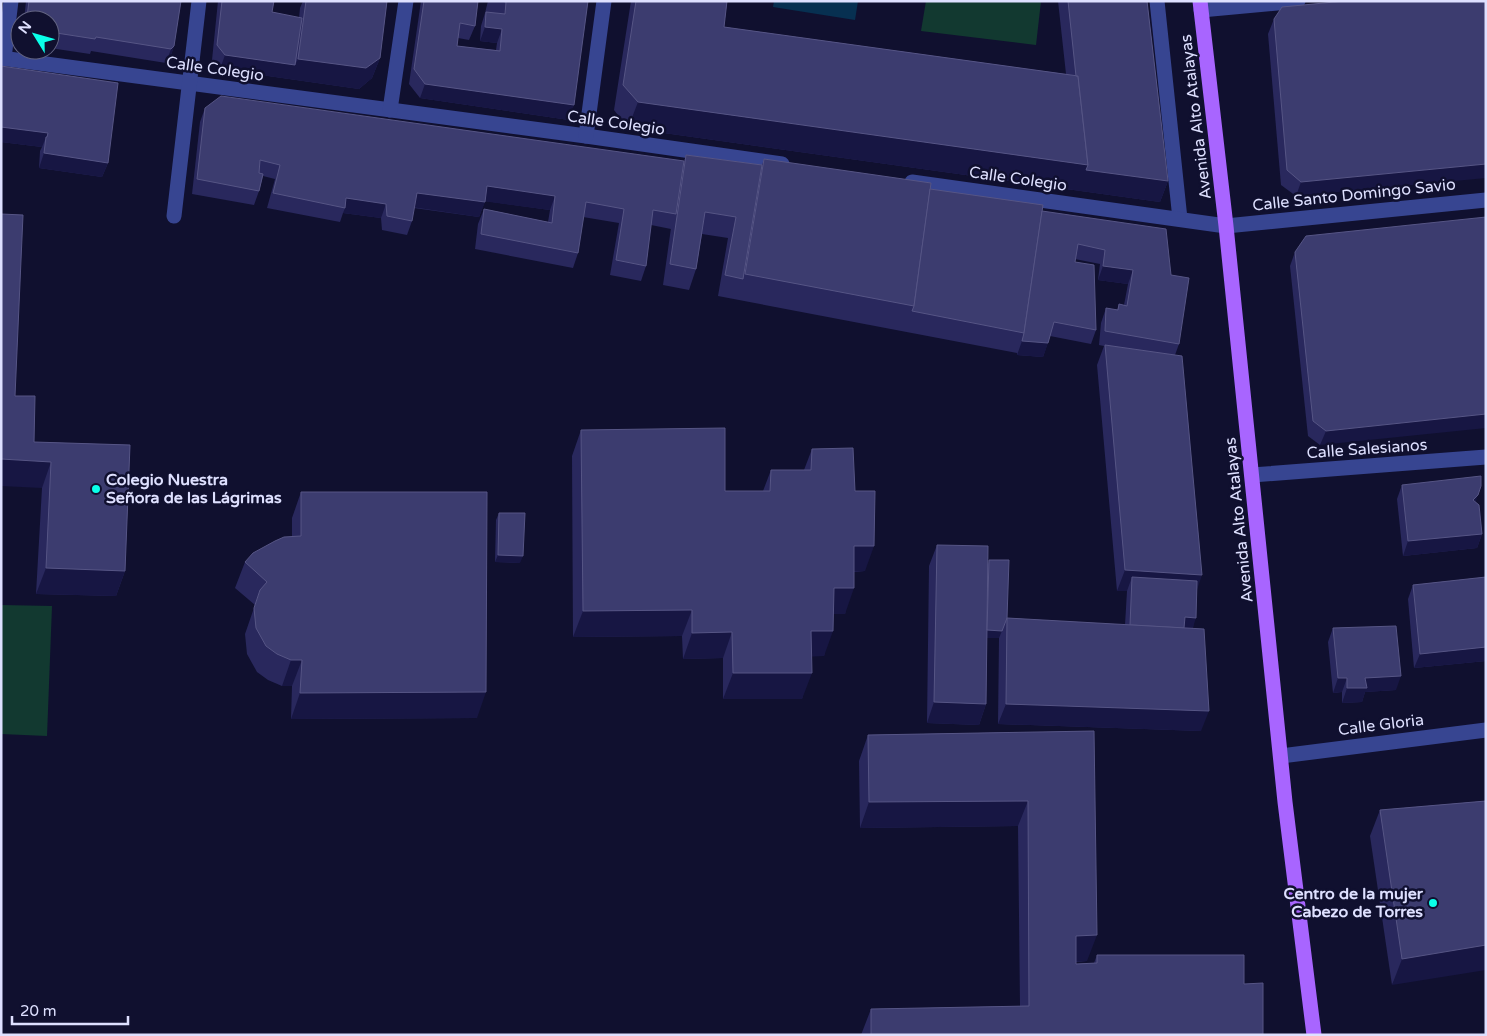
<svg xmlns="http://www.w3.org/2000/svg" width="1487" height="1036" font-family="'Varela Round',sans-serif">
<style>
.green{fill:#123930}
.water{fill:#073051}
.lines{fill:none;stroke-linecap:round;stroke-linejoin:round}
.minor{stroke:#374591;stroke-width:15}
.major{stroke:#a865ff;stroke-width:15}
.wall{fill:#29285d}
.shaded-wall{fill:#171643}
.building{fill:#3c3c6f;stroke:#565585}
.poi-dot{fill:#0affe9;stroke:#10102f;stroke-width:2}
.labels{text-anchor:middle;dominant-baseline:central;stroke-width:5;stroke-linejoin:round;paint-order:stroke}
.street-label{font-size:16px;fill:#dee0ff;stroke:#10102f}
.poi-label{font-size:16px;font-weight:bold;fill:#dee0ff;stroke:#10102f;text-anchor:start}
</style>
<rect width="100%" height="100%" fill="#10102f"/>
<g class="green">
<path d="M926,1H1041L1036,45L921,31Z"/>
<path d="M1,605L52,606L47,736L1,734Z"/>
</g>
<path class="water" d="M774,1H858L855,20L773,7Z"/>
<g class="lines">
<g class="minor">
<path d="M1157,1L1180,219"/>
<path d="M1201,10L1298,1"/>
<path d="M1,58L586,136L782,164"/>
<path d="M4,58L11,1"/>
<path d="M390,110L406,1"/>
<path d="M586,136L604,1"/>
<path d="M912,182L1226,226L1486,200"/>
<path d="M174,216L199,1"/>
<path d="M1252,475L1486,457"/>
<path d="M1281,756L1486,730"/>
</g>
<path class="major" d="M1200,1L1226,226L1285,802L1314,1035"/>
</g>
<g class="wall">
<path d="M26,1H181L174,46L169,61L166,63L91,51L90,54L50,48V20H24Z"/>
<path d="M218,1H274L272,12L299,18L300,8L303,1H387L380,58L372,78L359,89L220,69L212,60Z"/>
<path d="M421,1H478L475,26L469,40L458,38L457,46L496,50L497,43L480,41L481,26L485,13L488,1H588L569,120L420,98L409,84Z"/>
<path d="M631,1H727L724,27L1066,74L1058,1H1147L1168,181L1160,202L628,128L614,110Z"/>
<path d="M1486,1L1296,196L1281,185L1268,34L1274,19Z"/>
<path d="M1,66L108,163L102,177L39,168L40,151L42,147L1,142Z"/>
<path d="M205,108L684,161L686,155L762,165L764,159L930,189L1042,211L1171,275L1179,344L1175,355L1197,590L1193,628L1201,731L998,724L999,638H987L986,704L979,725L927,723L929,566L937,545L988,564L989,560L1007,618L1125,625L1127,591H1117L1097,365L1104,346L1099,345L1101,323L1106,308L1117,310L1119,304L1124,305L1128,284L1098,280L1100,264L1075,259V262L1096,330L1091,344L1050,336L1043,357L1017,355V352V353L718,296L728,238L702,234L696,269L689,290L663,285L671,228V229L651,225L646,266L641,281L610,275L619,223L583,217L578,253L573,268L475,249L478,224L484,209L548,222L550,210L485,201L479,217L414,208L412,221L407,235L382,230L381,218L343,213L340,222L267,208L275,179L263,176L259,191L254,205L192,194L200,122Z"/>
<path d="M1486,217L1320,445L1308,436L1290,266L1295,252Z"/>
<path d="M15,396L34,442L130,445L125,571L116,596L36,594L42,488Z"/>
<path d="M581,430L725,491H763L771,470H804L812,449L855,491L865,571L854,572L845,614H833L824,656H812L802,699H723V658L683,659L682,636L573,637L572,456Z"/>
<path d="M1402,485L1476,502L1482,534L1477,548L1403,556L1397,499Z"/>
<path d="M301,492L477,718L291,719L292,686H282L268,680L257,672L247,654L245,634L255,605L235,588L245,562L292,537V518Z"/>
<path d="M499,513L520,563L495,562L496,520Z"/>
<path d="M1486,577V661L1414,668L1408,599L1413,585Z"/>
<path d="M1333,628L1396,690L1365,692L1362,702L1342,703V692L1333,693L1328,642Z"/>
<path d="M1094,731L1087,961L1076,962V964L1094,963L1097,955L1244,984L1263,1035H861L871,1009L1020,1006L1018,826L860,828L859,761L868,735Z"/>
<path d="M1486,801L1392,985L1370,836L1380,810Z"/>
</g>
<g class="shaded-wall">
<path d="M485,27L502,29L497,43L480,41Z"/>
<path d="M174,46L169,61L166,63L171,49Z"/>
<path d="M225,55L295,65L298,59L380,58L372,78L359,89L220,69Z"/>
<path d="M425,84L574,105L569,120L420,98Z"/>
<path d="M638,102L1088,165L1168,181L1160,202L628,128Z"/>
<path d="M1,127L48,133L45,143L46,137L42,147L1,142Z"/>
<path d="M44,153L108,163L102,177L39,168Z"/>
<path d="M1486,164V178L1296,196L1301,182Z"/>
<path d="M487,186L555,196L550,210L482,201Z"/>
<path d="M417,193L485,202L479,217L412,207Z"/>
<path d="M346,198L386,204L381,218L343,213L345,208Z"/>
<path d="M1103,266L1133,270L1128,284L1098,280Z"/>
<path d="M1022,341L1048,343L1043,357L1017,355Z"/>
<path d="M1486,414V428L1320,445L1326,431Z"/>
<path d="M1,459L51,462L42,488L1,486Z"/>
<path d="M1481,486L1473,510V500Z"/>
<path d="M1482,534L1477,548L1403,556L1408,541Z"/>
<path d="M854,546H874L865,571L844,572Z"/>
<path d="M498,555L523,556L520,563L495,562Z"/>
<path d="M46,568L125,571L116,596L36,594Z"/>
<path d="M1125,570L1202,575L1195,596L1132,577L1127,591H1117Z"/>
<path d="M834,588H854L845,614H824Z"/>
<path d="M692,610L682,636L573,637L583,611Z"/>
<path d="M1185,617L1196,618L1191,633L1180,632Z"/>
<path d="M987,630L1002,631L999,638H985Z"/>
<path d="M811,631H833L824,656L802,657Z"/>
<path d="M732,632L723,658L683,659L692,633Z"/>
<path d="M1486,647V661L1414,668L1420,654Z"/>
<path d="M291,660H302L292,686H282Z"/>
<path d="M733,673H812L802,699H723Z"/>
<path d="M1401,676L1396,690L1365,692L1362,702L1342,703L1347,688L1365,678Z"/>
<path d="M1338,678H1347L1342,692L1333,693Z"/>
<path d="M486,692L477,718L291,719L300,693Z"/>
<path d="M934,702L986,704L979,725L927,723Z"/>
<path d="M1006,704L1209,711L1201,731L998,724Z"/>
<path d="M1028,801L1018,826L860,828L869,802Z"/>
<path d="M1097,935L1087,961L1067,962L1076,936Z"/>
<path d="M1486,945V970L1392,985L1402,959Z"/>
</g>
<g class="building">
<path d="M29,1H181L174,46L171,49L96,37L95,39L50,32V20H30L27,17Z"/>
<path d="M222,1H274L272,12L302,18L295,65L225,55L217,45Z"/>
<path d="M306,1H387L380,58L366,68L298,59Z"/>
<path d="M424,1H478L475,26L460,23L457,46L500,51L502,29L485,27L486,12L505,14L506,2L501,1H588L574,105L425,84L414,69Z"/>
<path d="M636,1H727L724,27L1078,76L1088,165L638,102L623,85Z"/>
<path d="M1068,1H1147L1168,181L1086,170L1088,165L1078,76H1076Z"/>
<path d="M1345,1H1486V164L1301,182L1287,170L1274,19L1282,7Z"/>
<path d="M1,66L118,83L108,163L44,153L46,137H47L48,133L1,127Z"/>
<path d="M221,96L684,161L676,214L653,210L646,266L616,260L624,209L586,202L578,253L481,234L484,209L552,223L555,196L487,186L485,202L417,193L412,221L387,216L386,204L346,198L345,208L273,193L280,165L260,160L259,173L263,174L259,191L197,179L205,108Z"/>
<path d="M686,155L762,165L743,279L725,275L736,217L705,212L696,269L670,264Z"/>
<path d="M764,159L931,183L914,306L745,274Z"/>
<path d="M930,189L1043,205L1024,333L912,311L914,306Z"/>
<path d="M1042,211L1166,229L1171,275L1189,278L1179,344L1105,331L1106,308L1118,310L1119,304L1127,306L1133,270L1103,266L1105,250L1078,244L1075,262L1094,265L1096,330L1054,322L1048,343L1022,341L1024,333Z"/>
<path d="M1,214L23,215L15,396H35L34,442L130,445L125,571L46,568L51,462L1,459Z"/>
<path d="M1486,217V414L1326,431L1313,421L1295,252L1306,236Z"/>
<path d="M1105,345L1182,356L1202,575L1125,570Z"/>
<path d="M725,428V491H770L771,470H811L812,449L853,448L855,491H875L874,546H854V588H834L833,631H811L812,673H733L732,632L692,633V610L583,611L581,430Z"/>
<path d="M1481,476V486L1478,495L1473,500L1479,505L1482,534L1408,541L1402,485Z"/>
<path d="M301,492H487L486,692L300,693L302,660H291L277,654L266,646L256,628L254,608L260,590L267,582L245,562L253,553L275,541L284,537L301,536Z"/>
<path d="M499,513H525L523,556L498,555Z"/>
<path d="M937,545L988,546L986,704L934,702Z"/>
<path d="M989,560H1009L1007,618L1002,631L987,630Z"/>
<path d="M1132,577L1197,581L1196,618L1185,617L1184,628L1130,625Z"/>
<path d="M1486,577V647L1420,654L1413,585Z"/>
<path d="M1007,618L1204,629L1209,711L1006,704Z"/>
<path d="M1396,626L1401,676L1365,678L1367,688H1347V678H1338L1333,628Z"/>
<path d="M1094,731L1097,935L1076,936V964L1097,963V955H1244V984L1263,983V1035H871V1009L1029,1006L1028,801L869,802L868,735Z"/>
<path d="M1486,801V945L1402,959L1380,810Z"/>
</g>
<g class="poi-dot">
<circle cx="96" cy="489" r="5"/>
<circle cx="1433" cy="903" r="5"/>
</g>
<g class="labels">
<g class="street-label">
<text transform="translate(215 69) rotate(8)">Calle Colegio</text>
<text transform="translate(1196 117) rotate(-97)">Avenida Alto Atalayas</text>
<text transform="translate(616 123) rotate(8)">Calle Colegio</text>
<text transform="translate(1018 179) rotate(8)">Calle Colegio</text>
<text transform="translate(1354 195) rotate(-6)">Calle Santo Domingo Savio</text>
<text transform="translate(1367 449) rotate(-4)">Calle Salesianos</text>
<text transform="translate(1239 520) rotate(-96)">Avenida Alto Atalayas</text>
<text transform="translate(1381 725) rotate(-7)">Calle Gloria</text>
</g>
<g class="poi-label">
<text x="106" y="480">Colegio Nuestra<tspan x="106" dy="18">Señora de las Lágrimas</tspan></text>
<text x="1423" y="894" text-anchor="end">Centro de la mujer<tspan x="1423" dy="18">Cabezo de Torres</tspan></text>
</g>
</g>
<rect width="1487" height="1036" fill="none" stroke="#dee0ff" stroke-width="5"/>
<g transform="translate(35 35) rotate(307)"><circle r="24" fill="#10102f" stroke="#626382"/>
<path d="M0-4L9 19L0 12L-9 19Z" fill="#0affe9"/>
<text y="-8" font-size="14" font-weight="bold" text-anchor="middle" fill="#dee0ff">N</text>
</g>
<path d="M12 1016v8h116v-8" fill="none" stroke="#dee0ff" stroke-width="2.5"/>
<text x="20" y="1016" font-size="15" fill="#dee0ff" stroke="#10102f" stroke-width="4" paint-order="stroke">20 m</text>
</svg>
